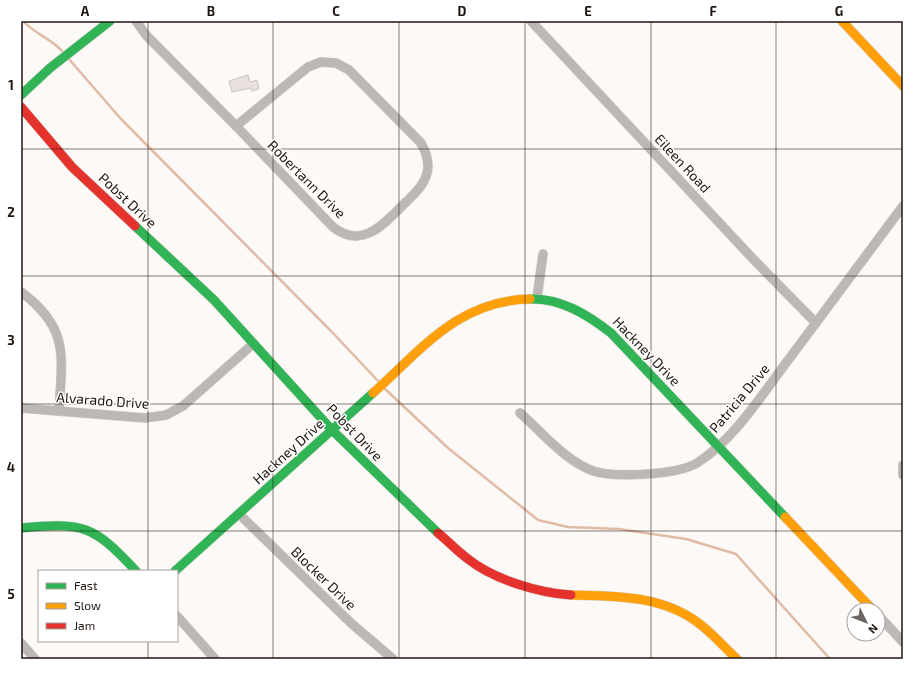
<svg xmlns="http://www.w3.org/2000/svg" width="924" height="680" font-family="'Exo 2',sans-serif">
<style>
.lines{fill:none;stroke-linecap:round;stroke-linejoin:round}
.stream{stroke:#e1bba6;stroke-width:2.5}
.building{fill:#e7e0dc;stroke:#cbc5c1}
.street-casing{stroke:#d8d5d3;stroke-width:10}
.fast-casing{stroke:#d8d5d3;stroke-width:10}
.slow-casing{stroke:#d8d5d3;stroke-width:10}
.jam-casing{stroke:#d8d5d3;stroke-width:10}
.street{stroke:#bdb8b6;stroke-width:9}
.fast{stroke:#30b455;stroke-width:9}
.slow{stroke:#ff9f0a;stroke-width:9}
.jam{stroke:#e5322d;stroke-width:9}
.grid{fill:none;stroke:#201611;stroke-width:1;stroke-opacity:0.55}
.labels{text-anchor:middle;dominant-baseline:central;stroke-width:3;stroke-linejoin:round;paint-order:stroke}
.street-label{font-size:14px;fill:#201611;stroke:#fff}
.neatline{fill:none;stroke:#201611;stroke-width:1.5}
.grid-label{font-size:13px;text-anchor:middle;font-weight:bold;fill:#201611}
</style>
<rect width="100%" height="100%" fill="#fcf9f7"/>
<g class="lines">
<g class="stream">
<path d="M23,21C35,34 52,39 63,52"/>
<path d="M68,58L121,119L329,329L380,383"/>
<path d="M384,388L448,448L538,520L568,527L619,529L686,539L736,554L830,659"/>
</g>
</g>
<path class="building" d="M248,75L250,82L257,80L259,89L252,91L251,88L232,92L229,81Z"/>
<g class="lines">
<defs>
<g id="street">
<path d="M136,21L146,35L236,126"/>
<path d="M531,21L755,261L816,323"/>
<path d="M321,62L336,63L349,70L421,143C426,152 430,162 427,173C424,186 413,195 404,204C384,224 362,250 333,227L236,126L308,67Z"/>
<path d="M21,292C70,328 62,357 59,411"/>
<path d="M537,298L543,254"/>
<path d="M21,408L145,418L166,415L183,406L253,344"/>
<path d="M520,413C543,433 564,460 593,471C615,478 677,475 697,463C734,440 763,393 789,359C827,308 865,257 903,206"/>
<path d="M903,465V475"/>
<path d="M239,514L352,624L393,659"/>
<path d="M878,615L903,642"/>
<path d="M177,616L215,659"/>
<path d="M21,643L35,659"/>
</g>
<g id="fast">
<path d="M21,95L50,68L110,21"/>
<path d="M135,226L214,300L332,430L438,533"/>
<path d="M530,299C561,298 588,315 611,333L785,517"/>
<path d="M21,528C84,522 93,525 136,571"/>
<path d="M175,571L373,393"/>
</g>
<g id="slow">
<path d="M842,21L903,86"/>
<path d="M373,393C422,349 459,300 530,299"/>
<path d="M785,517L873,610"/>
<path d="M571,595C616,596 664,595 701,625C714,635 725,648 737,659"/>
</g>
<g id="jam">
<path d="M21,107L72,167L135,226"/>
<path d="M438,533C448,541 457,551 468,559C493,579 538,593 571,595"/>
</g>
</defs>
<use href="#street" class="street-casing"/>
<use href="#fast" class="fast-casing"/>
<use href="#slow" class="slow-casing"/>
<use href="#jam" class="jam-casing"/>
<use href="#street" class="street"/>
<use href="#fast" class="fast"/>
<use href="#slow" class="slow"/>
<use href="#jam" class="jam"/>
</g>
<path class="grid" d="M148,21V571M273,21V659M399,21V659M525,21V659M651,21V659M776,21V659M21,149H903M21,276H903M21,404H903M21,531H903M148,641V659"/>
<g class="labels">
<g class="street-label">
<text transform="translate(683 163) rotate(47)">Eileen Road</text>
<text transform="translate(307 179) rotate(45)">Robertann Drive</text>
<text transform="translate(128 200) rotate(43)">Pobst Drive</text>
<text transform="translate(647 351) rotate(46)">Hackney Drive</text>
<text transform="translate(739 398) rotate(-50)">Patricia Drive</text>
<text transform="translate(103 400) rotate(4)">Alvarado Drive</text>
<text transform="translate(355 432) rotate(46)">Pobst Drive</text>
<text transform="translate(288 451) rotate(-42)">Hackney Drive</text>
<text transform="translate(324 578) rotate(44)">Blocker Drive</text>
</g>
</g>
<rect width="924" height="680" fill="none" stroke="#ffffff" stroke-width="44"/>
<rect x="38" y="570" width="140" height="72" fill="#ffffff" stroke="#a6a2a0"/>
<rect x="46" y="583" width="20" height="6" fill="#30b455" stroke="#a6a2a0"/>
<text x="74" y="590" font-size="12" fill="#201611">Fast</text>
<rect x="46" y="603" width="20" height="6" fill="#ff9f0a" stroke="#a6a2a0"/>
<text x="74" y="610" font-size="12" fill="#201611">Slow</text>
<rect x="46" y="623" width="20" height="6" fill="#e5322d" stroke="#a6a2a0"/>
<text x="74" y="630" font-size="12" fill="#201611">Jam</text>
<g transform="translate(866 622) rotate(133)"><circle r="19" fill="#ffffff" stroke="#a6a2a0"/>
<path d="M0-3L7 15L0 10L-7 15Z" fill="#6d6562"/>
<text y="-6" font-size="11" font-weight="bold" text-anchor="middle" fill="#201611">N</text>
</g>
<rect x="22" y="22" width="880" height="636" class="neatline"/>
<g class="grid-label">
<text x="85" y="16">A</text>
<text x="211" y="16">B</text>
<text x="336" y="16">C</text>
<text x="462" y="16">D</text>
<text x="588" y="16">E</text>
<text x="713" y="16">F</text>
<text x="839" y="16">G</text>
<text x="11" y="90">1</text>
<text x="11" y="217">2</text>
<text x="11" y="345">3</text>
<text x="11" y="472">4</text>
<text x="11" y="599">5</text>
</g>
</svg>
